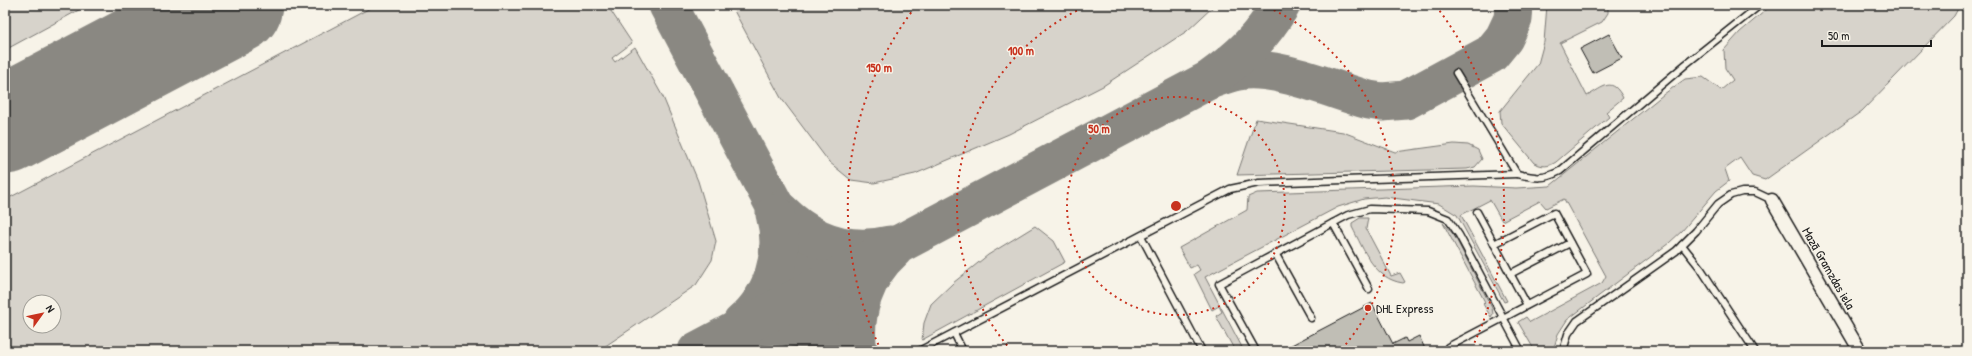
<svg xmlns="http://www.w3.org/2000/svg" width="1972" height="356" font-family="'Patrick Hand',sans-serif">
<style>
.green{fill:#d7d3cb;stroke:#7a7874;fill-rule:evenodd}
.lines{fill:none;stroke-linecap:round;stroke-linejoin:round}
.taxiway{stroke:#8a8882;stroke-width:39}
.runway{stroke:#8a8882;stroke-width:99}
.building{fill:#c0beb5;stroke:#1c1c1c}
.service-casing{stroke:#1c1c1c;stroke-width:9}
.minor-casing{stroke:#1c1c1c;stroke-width:15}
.service{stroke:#f7f3e8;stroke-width:6}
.minor{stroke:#f7f3e8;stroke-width:12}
.ring{fill:none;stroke:#c8321e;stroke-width:2;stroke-dasharray:2 4}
.poi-dot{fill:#c8321e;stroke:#f7f3e8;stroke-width:1.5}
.labels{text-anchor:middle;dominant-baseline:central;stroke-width:3;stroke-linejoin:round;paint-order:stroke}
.street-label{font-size:13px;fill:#1c1c1c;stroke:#f7f3e8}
.poi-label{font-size:13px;fill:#1c1c1c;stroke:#f7f3e8;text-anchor:start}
.centre{fill:#c8321e;stroke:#f7f3e8;stroke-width:2}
.ring-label{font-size:12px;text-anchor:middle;font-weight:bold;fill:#c8321e;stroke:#f7f3e8;stroke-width:3;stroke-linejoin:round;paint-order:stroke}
</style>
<rect width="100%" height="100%" fill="#f7f3e8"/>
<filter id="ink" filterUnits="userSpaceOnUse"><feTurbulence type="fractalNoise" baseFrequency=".025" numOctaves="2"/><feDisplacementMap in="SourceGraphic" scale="8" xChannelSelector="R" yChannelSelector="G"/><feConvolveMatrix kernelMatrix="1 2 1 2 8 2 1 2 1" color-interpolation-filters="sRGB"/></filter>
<g filter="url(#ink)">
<g class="green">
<path d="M5,5H88L5,50Z"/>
<path d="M376,5H607L632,43L612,58L615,62L635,47L663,97L698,181L716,241L712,260L696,285L598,351H5V200ZM30,302H54V326H30Z"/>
<path d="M731,5H1215L1187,31L1103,86L1009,134L915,174L874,183L851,180L829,162L781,98Z"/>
<path d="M1547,5H1608V13L1602,22L1560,43L1587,96C1604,87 1612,76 1623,98L1606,112L1609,117L1556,162C1548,167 1543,167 1534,163L1501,123L1500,111L1538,64L1544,42Z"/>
<path d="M1772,5H1960L1954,16L1862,111L1765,180L1752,176L1740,158L1725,169L1729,181L1716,191L1682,231L1669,243L1567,320L1558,334L1553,351H1535L1518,322L1526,317L1530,322L1602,283L1606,276L1564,199L1546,208L1540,201L1502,221L1490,200L1461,215L1507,301L1504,302L1457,215L1439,204L1385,197L1364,199L1338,207L1205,277L1244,351L1241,347L1235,351L1216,316L1222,312L1219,306L1212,310L1194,274L1200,270L1197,265L1190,268L1179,248L1247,210L1248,197L1257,193L1474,186L1516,188L1550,186L1664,94L1685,79L1703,77L1721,90L1733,80L1725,68L1724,50L1740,32Z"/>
<path d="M1256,119L1343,132L1395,152L1454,144L1468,145L1478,150L1482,159L1475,167L1467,169L1237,175Z"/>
<path d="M1360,218H1368L1366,229L1391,276L1400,273L1405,282L1403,283C1374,279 1364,250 1352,227V223Z"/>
<path d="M1443,223L1454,235L1492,308L1493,314L1491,317L1483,304L1485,302Z"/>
<path d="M1035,226L1054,241L1065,262L922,340L924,323L931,304L953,283L988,255Z"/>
</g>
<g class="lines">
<g class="taxiway">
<path d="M668,5L852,351"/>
<path d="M1212,79C1220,76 1229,73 1238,71C1274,64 1333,90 1369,100L1382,102L1406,100L1491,54L1504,38L1513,19L1514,5"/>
<path d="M780,211C810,241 848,255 890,245"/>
<path d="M742,323C773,297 786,253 775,214"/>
<path d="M745,330C779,319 815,329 843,351"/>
<path d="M697,351L1209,80C1241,57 1260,39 1281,5"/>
<path d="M858,351C852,314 865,275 893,250"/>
</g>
<path class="runway" d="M5,125L233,5"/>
</g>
<g class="building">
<path d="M1609,34L1622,58L1593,73L1580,49Z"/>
<path d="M1372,303L1393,344L1405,338L1407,342L1419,336L1426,351H1280Z"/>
</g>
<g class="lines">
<defs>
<g id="service">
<path d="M1456,73L1517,174C1535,178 1543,180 1560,171L1686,64L1760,5"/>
<path d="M1477,212L1527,305"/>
<path d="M1333,223L1369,289"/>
<path d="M1141,236L1202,351"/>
<path d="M1682,245L1701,269L1755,351"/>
<path d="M1275,253L1311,318"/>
<path d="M1510,274L1570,243"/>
<path d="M954,333L963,351"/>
<path d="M1448,347L1587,274L1554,213L1494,244"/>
<path d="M919,351L1230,189L1259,183L1517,174"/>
<path d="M1256,351L1219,284L1348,215L1370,209L1428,211L1448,219L1459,235L1521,351"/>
<path d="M1563,351L1568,334L1577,321L1676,251L1696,231L1718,204L1731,195L1742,192H1755L1772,200"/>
</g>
<path id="minor" d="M1772,200L1860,351"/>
</defs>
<use href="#service" class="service-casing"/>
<use href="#minor" class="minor-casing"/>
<use href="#service" class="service"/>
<use href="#minor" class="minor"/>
</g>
</g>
<g class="ring">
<circle cx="1176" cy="206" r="109"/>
<path d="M1011 350A219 219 0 0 1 1089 5M1263 5A219 219 0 0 1 1341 350"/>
<path d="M881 350A328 328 0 0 1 916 6M1436 6A328 328 0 0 1 1471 350"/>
</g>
<circle class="poi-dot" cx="1368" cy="308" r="4"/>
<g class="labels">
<g class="street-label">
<text transform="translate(1829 268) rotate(60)">Mazā Gramzdas iela</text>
</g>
<g class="poi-label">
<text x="1376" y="308">DHL Express</text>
</g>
</g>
<circle cx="1176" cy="206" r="6" class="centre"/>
<g class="ring-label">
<text x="1021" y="55">100 m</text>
<text x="879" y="72">150 m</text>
<text x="1099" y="133">50 m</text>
</g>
<rect width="1972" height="356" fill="none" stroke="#f7f3e8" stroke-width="20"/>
<rect x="10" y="10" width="1952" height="336" fill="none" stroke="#1c1c1c" stroke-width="1.5" filter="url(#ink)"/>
<g transform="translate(42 314) rotate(57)"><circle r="19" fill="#f7f3e8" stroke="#9f9d96"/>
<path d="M0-3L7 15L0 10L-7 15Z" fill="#c8321e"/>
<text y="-6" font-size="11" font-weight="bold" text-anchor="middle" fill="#1c1c1c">N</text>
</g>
<path d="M1822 40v6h109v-6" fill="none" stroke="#1c1c1c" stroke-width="2"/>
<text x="1828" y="40" font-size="12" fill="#1c1c1c" stroke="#f7f3e8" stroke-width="3" paint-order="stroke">50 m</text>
</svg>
